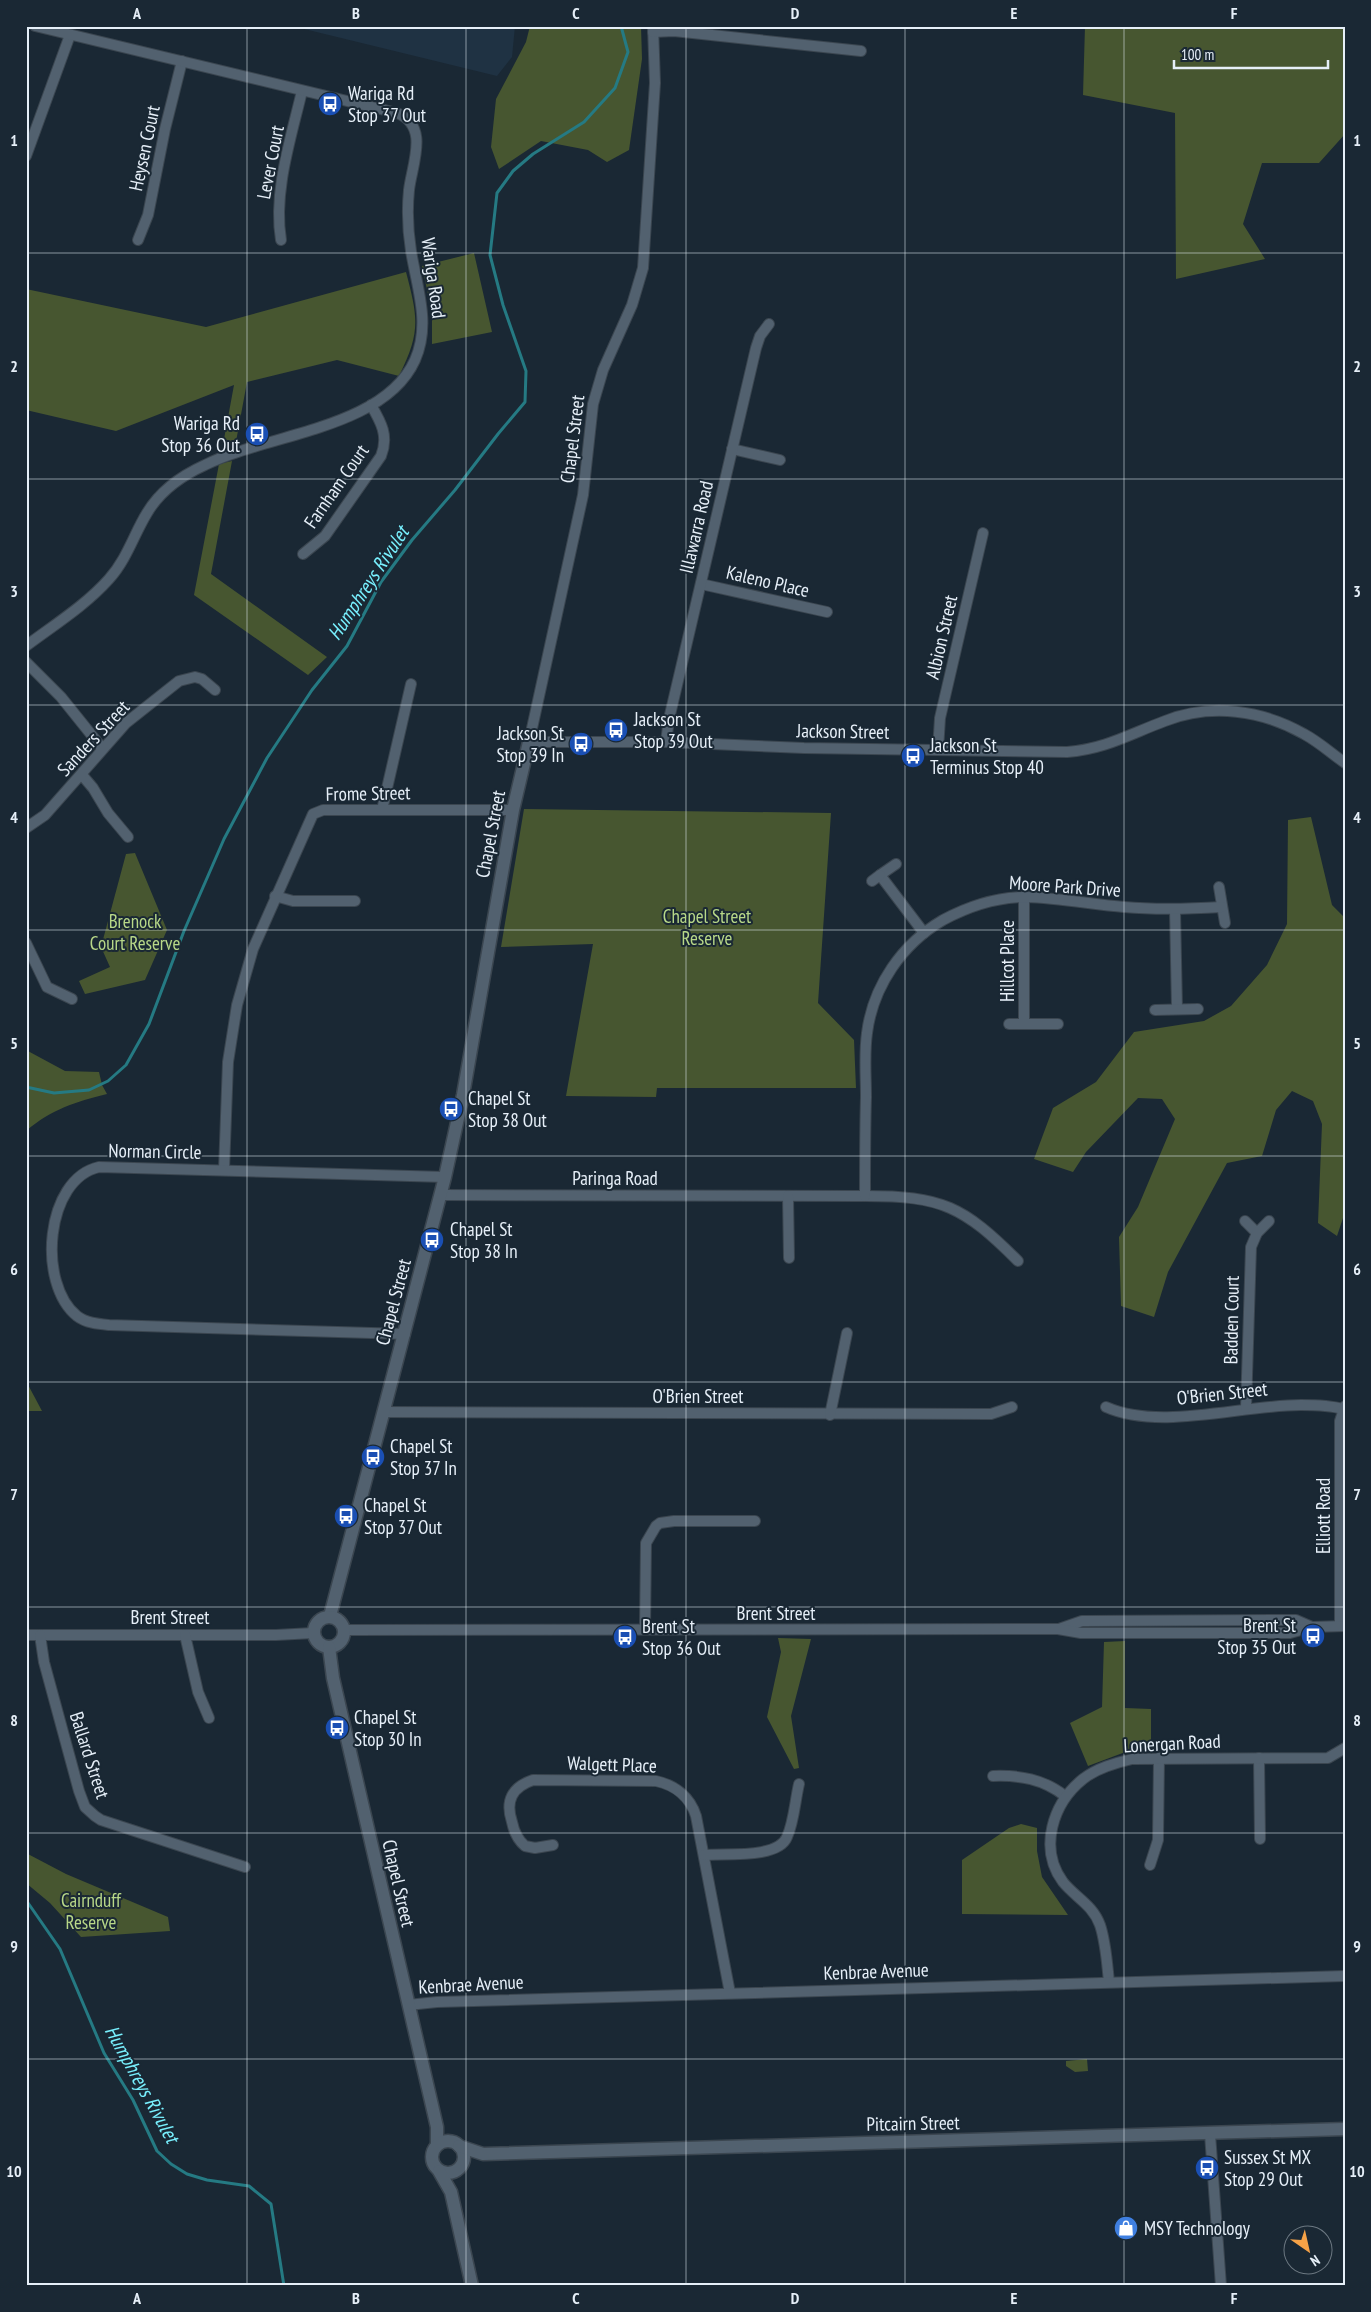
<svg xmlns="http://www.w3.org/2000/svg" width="1371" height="2312" viewBox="0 0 1371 2312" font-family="'PT Sans Narrow',sans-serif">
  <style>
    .built { fill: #1f3243 }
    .green { fill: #475630 }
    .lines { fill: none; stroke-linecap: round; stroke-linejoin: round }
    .stream { stroke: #257a83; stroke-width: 3 }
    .minor-casing { stroke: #3b4650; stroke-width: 12 }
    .tertiary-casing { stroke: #3b4650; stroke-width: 15 }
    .minor { stroke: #52616f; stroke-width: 10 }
    .tertiary { stroke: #52616f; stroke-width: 12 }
    .grid { fill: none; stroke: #e6eff8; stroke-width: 1; stroke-opacity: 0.55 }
    .labels { text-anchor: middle; stroke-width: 4; stroke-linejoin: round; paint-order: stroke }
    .poi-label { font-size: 19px; fill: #e6eff8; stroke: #1a2834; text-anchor: start }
    .street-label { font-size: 19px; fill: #e6eff8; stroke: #1a2834 }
    .park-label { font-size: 19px; fill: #b8d888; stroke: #1a2834 }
    .water-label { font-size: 20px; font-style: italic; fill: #78f0fe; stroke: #1a2834 }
    .neatline { fill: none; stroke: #e6eff8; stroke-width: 2 }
    .grid-label { font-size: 16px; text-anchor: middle; font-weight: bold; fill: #e6eff8 }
  </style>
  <rect width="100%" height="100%" fill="#1a2834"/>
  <polygon class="built" points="292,26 515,26 512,57 497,76"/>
  <g class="green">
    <polygon points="530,26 641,26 642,59 629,150 607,162 588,150 541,141 499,169 491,147 496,99 526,42"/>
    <polygon points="1085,26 1345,26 1345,134 1319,163 1262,163 1243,224 1265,259 1176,279 1175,113 1083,95"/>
    <polygon points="474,253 492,332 432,344 432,313 422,266"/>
    <path d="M406,272C418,318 421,332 399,376L337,360L247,382L235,447L222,450L234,385L116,431L26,410V289L206,327Z"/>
    <polygon points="232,461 211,574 327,657 308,675 194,595 219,464"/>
    <polygon points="524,809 831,813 818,1003 854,1040 856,1088 657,1088 656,1097 566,1096 593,944 501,947"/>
    <polygon points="1311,817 1332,905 1345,918 1345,1212 1337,1236 1318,1223 1322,1124 1313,1101 1292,1091 1276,1110 1262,1156 1227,1163 1168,1272 1154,1317 1121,1306 1119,1237 1138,1207 1175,1119 1162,1099 1138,1098 1086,1152 1073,1172 1034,1159 1053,1108 1096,1082 1134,1032 1204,1021 1231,1006 1267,965 1287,924 1288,820"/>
    <polygon points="135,853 167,930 145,980 85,994 79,981 110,967 101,947 126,854"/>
    <path d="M26,1050L65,1071L99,1072L102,1085L107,1094C75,1102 52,1109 26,1131Z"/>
    <polygon points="26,1381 42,1411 26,1411"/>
    <polygon points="778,1638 811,1639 791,1716 799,1768 794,1769 767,1717 781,1652"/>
    <polygon points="1125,1641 1125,1708 1151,1709 1151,1749 1128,1751 1088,1766 1070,1723 1102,1707 1104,1642"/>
    <polygon points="1021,1824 1037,1828 1037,1851 1042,1877 1068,1915 962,1914 962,1860 1009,1828"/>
    <polygon points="26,1853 66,1874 168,1917 170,1931 81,1937 50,1903 26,1883"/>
    <polygon points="1087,2059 1088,2071 1075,2072 1066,2066 1066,2061"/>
  </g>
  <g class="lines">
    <g class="stream">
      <polyline points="26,1087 54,1093 89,1090 108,1081 126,1065 149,1024 184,931 224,839 267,758 312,690 347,646 381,582 412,540 455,490 498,434 525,402 526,371 503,305 490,255 497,193 513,171 533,154 584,122 615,88 628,52 621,26"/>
      <polyline points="26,1900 60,1949 104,2053 133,2100 157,2151 171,2164 187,2174 207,2180 249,2186 271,2204 284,2286"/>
    </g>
    <g class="minor-casing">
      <g id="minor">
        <path d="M653,26L655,83L643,268L632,305L603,370L593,404L583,495L529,742H666L804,748L1067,752C1105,749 1130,734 1165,721C1211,703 1262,710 1304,734C1319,742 1332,754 1345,763"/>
        <polyline points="653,32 674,31 861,51"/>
        <polyline points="26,156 70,35"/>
        <polyline points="138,240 148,215 165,129 182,61"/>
        <path d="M281,240C273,192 291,138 302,91"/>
        <polyline points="732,449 780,460"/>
        <path d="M303,554L325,536L381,456C389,436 381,422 371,405"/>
        <polyline points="701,584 827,612"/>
        <path d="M26,646C54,625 86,605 109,579C127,559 134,534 147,513C160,491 183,475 205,465C267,434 384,429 415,360C431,324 417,288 411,251C408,232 407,210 409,190C412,164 430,126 397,113L35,26"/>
        <polyline points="26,662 61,697 102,748"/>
        <polyline points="666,742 669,719 756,348 760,336 769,324"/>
        <polyline points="938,750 940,718 983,533"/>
        <polyline points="82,775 93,788 108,813 128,837"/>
        <polyline points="382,810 411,684"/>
        <polyline points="26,828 45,815 126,723 179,681 195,677 202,679 215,690"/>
        <polyline points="896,864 880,875 924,933"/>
        <polyline points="872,881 880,875"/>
        <polyline points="1219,887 1225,923"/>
        <polyline points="275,896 293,901 355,901"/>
        <polyline points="1024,897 1024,1024"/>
        <polyline points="1175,910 1177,1009"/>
        <polyline points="26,943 47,987 72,999"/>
        <polyline points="1155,1010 1198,1009"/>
        <polyline points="1009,1024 1058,1024"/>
        <polyline points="224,1170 228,1062 237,1005 253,949 313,814 323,810 513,810"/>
        <path d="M441,1195L865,1196C942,1196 963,1206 1018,1261"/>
        <polyline points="788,1196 789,1258"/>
        <path d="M865,1196C865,1163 865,1130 866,1097C866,1076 864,1054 867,1033C873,986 902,944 943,920C969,906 996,897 1026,897C1058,898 1091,904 1124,907C1157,910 1189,909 1222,907"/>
        <polyline points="1245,1221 1257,1233"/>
        <path d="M405,1334L109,1325C98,1324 86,1323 77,1316C37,1284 45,1179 99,1167L445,1177"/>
        <path d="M1106,1407C1160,1431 1241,1405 1301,1405C1315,1405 1329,1405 1343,1409"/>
        <polyline points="1246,1408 1251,1247 1257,1233 1269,1221"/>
        <polyline points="383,1412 991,1414 1012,1407"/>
        <polyline points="830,1415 847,1333"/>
        <polyline points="1340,1626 1340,1421 1345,1406"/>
        <polyline points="645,1629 646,1543 656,1526 660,1523 674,1521 755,1521"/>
        <polyline points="1059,1629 1082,1621 1296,1620 1312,1627"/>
        <polyline points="344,1630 1058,1629 1081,1633 1290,1633 1312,1627 1345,1626"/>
        <polyline points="26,1635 276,1635 313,1633"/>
        <polyline points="40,1635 44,1662 79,1791 85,1807 95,1816 101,1820 245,1867"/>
        <polyline points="185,1635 198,1692 209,1718"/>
        <polyline points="1259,1758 1260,1839"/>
        <path d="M993,1776C1020,1775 1043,1779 1065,1796"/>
        <path d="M553,1845L535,1848L525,1846C518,1840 514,1832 512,1822C505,1801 512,1787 533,1780L656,1781C675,1785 690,1797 696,1816L730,1993"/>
        <path d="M704,1855C725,1853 778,1859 787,1837C794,1822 795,1801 799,1784"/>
        <polyline points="1150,1865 1158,1840 1159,1758"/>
        <path d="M1109,1982C1107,1963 1106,1943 1100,1925C1093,1905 1075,1897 1063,1882C1038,1848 1053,1803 1083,1779C1097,1768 1115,1763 1132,1759L1328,1758L1345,1748"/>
        <polyline points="408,2005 437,2002 1345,1976"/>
        <polyline points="1210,2134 1221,2286"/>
      </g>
    </g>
    <g class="tertiary-casing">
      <g id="tertiary">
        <polyline points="330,1616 445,1177 463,1095 513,810 529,742"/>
        <circle cx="329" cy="1632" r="15"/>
        <polyline points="329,1647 333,1678 437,2127 437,2145"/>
        <circle cx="448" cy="2157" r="16"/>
        <polyline points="459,2146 483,2154 1345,2129"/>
        <polyline points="439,2171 451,2192 472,2286"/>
      </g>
    </g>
    <use href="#minor" class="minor"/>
    <use href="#tertiary" class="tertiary"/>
  </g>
  <path class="grid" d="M247,26V2286M466,26V2286M686,26V2286M905,26V2286M1124,26V2286M26,253H1345M26,479H1345M26,705H1345M26,930H1345M26,1156H1345M26,1382H1345M26,1607H1345M26,1833H1345M26,2059H1345"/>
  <defs>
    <g id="bus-disc" transform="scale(1.25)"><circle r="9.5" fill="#1a4fb4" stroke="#1a2834"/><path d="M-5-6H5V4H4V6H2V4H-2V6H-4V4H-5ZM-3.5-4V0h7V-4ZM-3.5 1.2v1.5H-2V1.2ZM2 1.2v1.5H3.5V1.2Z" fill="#fff"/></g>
    <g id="shop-disc" transform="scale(1.25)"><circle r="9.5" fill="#3f7fe0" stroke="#1a2834"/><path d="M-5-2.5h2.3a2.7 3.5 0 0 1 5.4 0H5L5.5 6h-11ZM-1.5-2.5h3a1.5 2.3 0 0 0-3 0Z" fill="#fff"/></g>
  </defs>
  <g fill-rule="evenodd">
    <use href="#bus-disc" x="330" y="104"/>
    <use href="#bus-disc" x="257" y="434"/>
    <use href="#bus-disc" x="616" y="730"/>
    <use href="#bus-disc" x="581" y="744"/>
    <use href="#bus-disc" x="913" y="756"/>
    <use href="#bus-disc" x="451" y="1109"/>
    <use href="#bus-disc" x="432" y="1240"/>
    <use href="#bus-disc" x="373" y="1457"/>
    <use href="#bus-disc" x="346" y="1516"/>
    <use href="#bus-disc" x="1313" y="1636"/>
    <use href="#bus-disc" x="625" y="1637"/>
    <use href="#bus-disc" x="337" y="1728"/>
    <use href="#bus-disc" x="1207" y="2168"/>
    <use href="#shop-disc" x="1126" y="2228"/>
  </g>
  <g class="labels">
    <g class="poi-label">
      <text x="348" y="100">Wariga Rd<tspan x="348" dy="22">Stop 37 Out</tspan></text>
      <text x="240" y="430" text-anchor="end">Wariga Rd<tspan x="240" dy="22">Stop 36 Out</tspan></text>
      <text x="634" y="726">Jackson St<tspan x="634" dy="22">Stop 39 Out</tspan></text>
      <text x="564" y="740" text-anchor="end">Jackson St<tspan x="564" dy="22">Stop 39 In</tspan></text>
      <text x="930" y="752">Jackson St<tspan x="930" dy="22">Terminus Stop 40</tspan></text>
      <text x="468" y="1105">Chapel St<tspan x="468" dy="22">Stop 38 Out</tspan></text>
      <text x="450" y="1236">Chapel St<tspan x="450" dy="22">Stop 38 In</tspan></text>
      <text x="390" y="1453">Chapel St<tspan x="390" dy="22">Stop 37 In</tspan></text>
      <text x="364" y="1512">Chapel St<tspan x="364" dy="22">Stop 37 Out</tspan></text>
      <text x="1296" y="1632" text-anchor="end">Brent St<tspan x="1296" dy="22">Stop 35 Out</tspan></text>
      <text x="642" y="1633">Brent St<tspan x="642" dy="22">Stop 36 Out</tspan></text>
      <text x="354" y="1724">Chapel St<tspan x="354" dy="22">Stop 30 In</tspan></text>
      <text x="1224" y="2164">Sussex St MX<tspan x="1224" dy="22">Stop 29 Out</tspan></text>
      <text x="1144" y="2235">MSY Technology</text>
    </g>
    <g class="street-label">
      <text transform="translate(144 148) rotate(-78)" y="7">Heysen Court</text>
      <text transform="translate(270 162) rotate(-79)" y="7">Lever Court</text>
      <text transform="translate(434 278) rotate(82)" y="7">Wariga Road</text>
      <text transform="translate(572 439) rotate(-83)" y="7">Chapel Street</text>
      <text transform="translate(336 486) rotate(-55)" y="7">Farnham Court</text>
      <text transform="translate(696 527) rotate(-77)" y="7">Illawarra Road</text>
      <text transform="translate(768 581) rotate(13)" y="7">Kaleno Place</text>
      <text transform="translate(941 637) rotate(-77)" y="7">Albion Street</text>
      <text transform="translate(843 731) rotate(1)" y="7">Jackson Street</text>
      <text transform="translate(93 738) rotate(-47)" y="7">Sanders Street</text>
      <text transform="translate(368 793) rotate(-1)" y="7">Frome Street</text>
      <text transform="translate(490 834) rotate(-79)" y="7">Chapel Street</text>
      <text transform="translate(1065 886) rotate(4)" y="7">Moore Park Drive</text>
      <text transform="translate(1007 961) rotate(-90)" y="7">Hillcot Place</text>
      <text transform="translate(155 1151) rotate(1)" y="7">Norman Circle</text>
      <text x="615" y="1185">Paringa Road</text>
      <text transform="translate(393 1302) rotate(-75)" y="7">Chapel Street</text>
      <text transform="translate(1231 1320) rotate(-89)" y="7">Badden Court</text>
      <text transform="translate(1222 1393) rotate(-6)" y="7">O'Brien Street</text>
      <text x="698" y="1403">O'Brien Street</text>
      <text transform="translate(1323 1516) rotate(-90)" y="7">Elliott Road</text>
      <text x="776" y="1620">Brent Street</text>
      <text x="170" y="1624">Brent Street</text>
      <text transform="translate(1172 1743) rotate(-3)" y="7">Lonergan Road</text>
      <text transform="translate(90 1755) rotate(72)" y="7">Ballard Street</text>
      <text transform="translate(612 1764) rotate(2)" y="7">Walgett Place</text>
      <text transform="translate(399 1883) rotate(77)" y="7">Chapel Street</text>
      <text transform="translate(876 1971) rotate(-2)" y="7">Kenbrae Avenue</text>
      <text transform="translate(471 1984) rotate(-3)" y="7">Kenbrae Avenue</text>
      <text transform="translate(913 2123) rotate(-1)" y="7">Pitcairn Street</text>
    </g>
    <g class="park-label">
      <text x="707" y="923">Chapel Street<tspan x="707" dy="22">Reserve</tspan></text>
      <text x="135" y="928">Brenock<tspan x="135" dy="22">Court Reserve</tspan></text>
      <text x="91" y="1907">Cairnduff<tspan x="91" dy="22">Reserve</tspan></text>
    </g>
    <g class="water-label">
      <text transform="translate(368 583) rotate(-57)" y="7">Humphreys Rivulet</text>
      <text transform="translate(142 2084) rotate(61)" y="7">Humphreys Rivulet</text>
    </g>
  </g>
  <rect width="1371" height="2312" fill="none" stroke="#1a2834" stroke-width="55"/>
  <g transform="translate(1308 2250) rotate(146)"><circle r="24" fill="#1a2834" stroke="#6c7882"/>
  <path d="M0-4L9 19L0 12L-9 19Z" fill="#f6a247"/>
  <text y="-8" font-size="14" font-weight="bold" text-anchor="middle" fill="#e6eff8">N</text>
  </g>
  <path d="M1174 60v8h154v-8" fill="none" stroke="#e6eff8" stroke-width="2.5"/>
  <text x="1181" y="60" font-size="15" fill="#e6eff8" stroke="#1a2834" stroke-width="4" paint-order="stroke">100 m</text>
  <rect x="28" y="28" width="1316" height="2256" class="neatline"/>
  <g class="grid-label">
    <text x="137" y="19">A</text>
    <text x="356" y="19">B</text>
    <text x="576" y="19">C</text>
    <text x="795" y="19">D</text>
    <text x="1014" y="19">E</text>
    <text x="1234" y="19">F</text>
    <text x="14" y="146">1</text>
    <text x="1357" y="146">1</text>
    <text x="14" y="372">2</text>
    <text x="1357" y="372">2</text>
    <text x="14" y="597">3</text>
    <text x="1357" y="597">3</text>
    <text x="14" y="823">4</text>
    <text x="1357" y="823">4</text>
    <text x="14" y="1049">5</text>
    <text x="1357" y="1049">5</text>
    <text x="14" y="1275">6</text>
    <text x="1357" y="1275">6</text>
    <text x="14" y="1500">7</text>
    <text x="1357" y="1500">7</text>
    <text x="14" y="1726">8</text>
    <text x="1357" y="1726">8</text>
    <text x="14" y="1952">9</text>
    <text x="1357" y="1952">9</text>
    <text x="14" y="2177">10</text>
    <text x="1357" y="2177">10</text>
    <text x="137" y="2304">A</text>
    <text x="356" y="2304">B</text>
    <text x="576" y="2304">C</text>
    <text x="795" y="2304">D</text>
    <text x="1014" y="2304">E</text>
    <text x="1234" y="2304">F</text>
  </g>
</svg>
